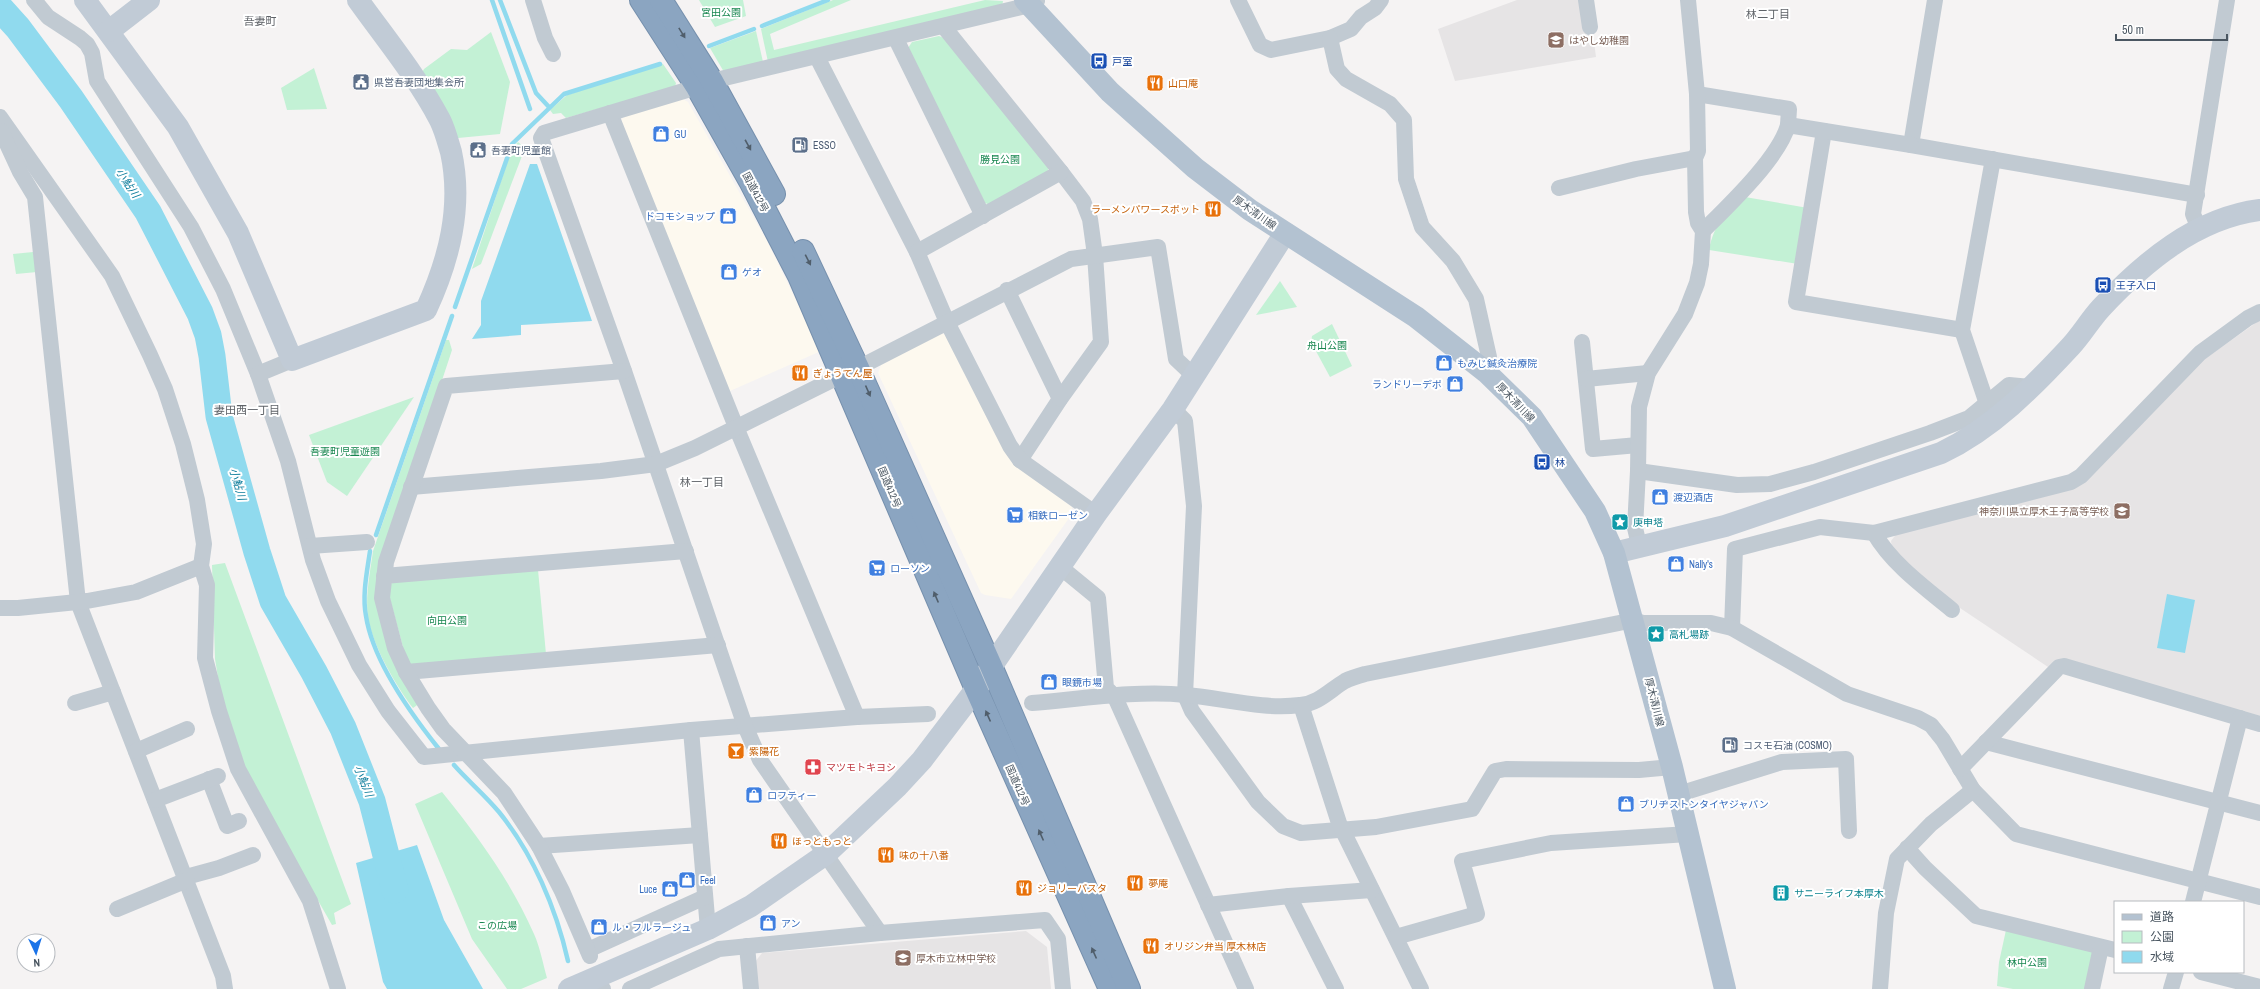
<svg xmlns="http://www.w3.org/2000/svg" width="2260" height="989" viewBox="0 0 2260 989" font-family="'Archivo Narrow','Noto Sans JP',sans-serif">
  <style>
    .commercial { fill: #fdf9ef }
    .education { fill: #e6e4e5 }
    .green { fill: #c3f1d5 }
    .water { fill: #90daee }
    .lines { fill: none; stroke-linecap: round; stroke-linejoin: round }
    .stream { stroke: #90daee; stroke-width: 4.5 }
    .river { stroke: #90daee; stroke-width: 27 }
    .highway-casing { stroke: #7690ad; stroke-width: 24 }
    .street { stroke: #c1cad2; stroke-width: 16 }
    .secondary { stroke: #c1cbd6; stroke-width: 22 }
    .primary { stroke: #b3c2d1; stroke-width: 22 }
    .highway { stroke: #8ba5c1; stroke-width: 22 }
    .oneway { fill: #505e6b }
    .labels { text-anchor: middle; stroke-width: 4; stroke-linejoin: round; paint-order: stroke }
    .park-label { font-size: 10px; fill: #17864f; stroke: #fff }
    .education-label { font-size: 10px; fill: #785e54; stroke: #fff; text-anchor: start }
    .transit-label { font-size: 10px; fill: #164399; stroke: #fff; text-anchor: start }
    .service-label { font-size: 10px; fill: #4e5e75; stroke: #fff; text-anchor: start }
    .food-label { font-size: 10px; fill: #c56008; stroke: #fff; text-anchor: start }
    .shop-label { font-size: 10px; fill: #366cbe; stroke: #fff; text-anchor: start }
    .street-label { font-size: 10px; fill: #4a5661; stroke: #fff }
    .culture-label { font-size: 10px; fill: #0d838f; stroke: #fff; text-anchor: start }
    .health-label { font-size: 10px; fill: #be3a42; stroke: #fff; text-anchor: start }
    .neighbourhood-label { font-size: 11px; fill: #5f6368; stroke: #fff }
    .water-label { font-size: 11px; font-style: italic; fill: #0c7c9b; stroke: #fff }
  </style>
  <rect width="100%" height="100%" fill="#f5f3f3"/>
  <g class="commercial">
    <polygon points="681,98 688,102 767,241 821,351 730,391 620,123 624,115"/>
    <polygon points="940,333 947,335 1028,475 1072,507 1072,514 1011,599 985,595 981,593 878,373 881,365"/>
  </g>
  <g class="education">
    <polygon points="1517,0 1582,0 1586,35 1593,34 1596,57 1455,81 1438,29"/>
    <polygon points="2260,320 2260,717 2051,669 1960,608 1909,566 1892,547 1891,541 1897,533 2072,488 2193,367"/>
    <polygon points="1026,931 1047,947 1051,989 757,989 755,962 762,953"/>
  </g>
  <g class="green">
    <polygon points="699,0 743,0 746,16 715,27"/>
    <polygon points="833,0 851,0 770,34 774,50 985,0 1003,1 1002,7 768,62 761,29"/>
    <polygon points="756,31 763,62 724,72 710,48"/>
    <polygon points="491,32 510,82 500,134 458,138 419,78 424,69 451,49 467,50"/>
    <polygon points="939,36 946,39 1049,167 1047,173 990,205 985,203 908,48 912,42"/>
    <polygon points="663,64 676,83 675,87 566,118 561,113 553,114 550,110 567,95"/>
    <polygon points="314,68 327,109 287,110 281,88"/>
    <polygon points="518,142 525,148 481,264 472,269 512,148"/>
    <path d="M1745,197L1808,208L1798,264L1709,250C1714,223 1726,215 1745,197Z"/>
    <polygon points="33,252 37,272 16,274 13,254"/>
    <polygon points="1280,281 1297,307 1256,315"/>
    <polygon points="1332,324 1352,366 1330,377 1311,342 1312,336"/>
    <path d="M446,340H449L452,350L389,541L378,595L420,703L413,708C396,686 373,646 368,618C365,597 370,573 373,551Z"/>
    <polygon points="414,397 347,496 327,482 309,435"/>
    <polygon points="225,563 351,904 334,913 336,924 332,925 244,771 223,708 215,659 212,565"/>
    <polygon points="538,570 546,654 412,665 407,662 387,588 394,581"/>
    <path d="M442,792C478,836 511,882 534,934C540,947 543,964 547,978L521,989H507L472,939L415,804Z"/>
    <polygon points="2006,930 2093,950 2088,989 2013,989 1997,986 1999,962"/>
  </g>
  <g class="water">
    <polygon points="530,164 537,164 592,321 521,325 521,335 472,339 481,325 481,301"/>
    <polygon points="2167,594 2195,600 2185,653 2157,648"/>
    <polygon points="417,845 444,920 483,989 387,989 383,982 356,863"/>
  </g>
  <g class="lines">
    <g class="stream">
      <polyline points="492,0 530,109"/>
      <polyline points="500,0 536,93 549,107"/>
      <polyline points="762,26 828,0"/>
      <polyline points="709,46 754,29"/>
      <polyline points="455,307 512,144 564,94 660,64"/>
      <polyline points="376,535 452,316"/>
      <path d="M370,551C367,572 362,595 366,616C373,662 411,714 439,749"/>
      <path d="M454,765C468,781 485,795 499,812C533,854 556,908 568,961"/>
    </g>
    <polyline class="river" points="0,8 18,28 71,99 148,212 200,313 208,335 212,356 219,416 257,552 273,601 314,672 343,728 372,801 395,890"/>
    <g class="highway-casing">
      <g id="highway">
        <polyline points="641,0 697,87 750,181 799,276 976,689 1110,989"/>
        <polyline points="661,0 712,81 774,194"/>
        <polyline points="803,251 858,368 991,666 1129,989"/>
      </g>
    </g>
    <g class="street">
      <polyline points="34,0 48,17 80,38 87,44 92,53 97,81 191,227 223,289 258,374 288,461 313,560 328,601 359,665 388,711 424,757 691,730 857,717 736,427 610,113"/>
      <polyline points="533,0 545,38 553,54"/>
      <polyline points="1238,0 1260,45 1271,50 1330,38 1351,29 1361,17 1375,8 1381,0"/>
      <polyline points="1586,0 1590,27"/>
      <polyline points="1935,0 1911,145 2197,195"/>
      <polyline points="944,27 1061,172 1083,201 1090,219 1095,255 1101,342 1060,399 1020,460"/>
      <polyline points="1330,38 1337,69 1346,79 1390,104 1404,120 1406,179 1422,227 1453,261 1476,299 1489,357 1486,372"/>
      <polyline points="896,39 983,216"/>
      <polyline points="817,57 917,252 947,322 1010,446 1020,460 1096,514"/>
      <polyline points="712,81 1030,5 1037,1"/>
      <polyline points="697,87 544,133 541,138 624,371 745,726 760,760 880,933"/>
      <polyline points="1697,94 1789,109 1788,125"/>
      <polyline points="0,117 112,276 150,355 165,389 183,444 197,500 204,544 201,566 207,585 205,658 219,711 238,769 310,901 338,989"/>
      <polyline points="1,131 20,172 35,197 78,602 223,976 225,989"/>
      <polyline points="1824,131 1796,302 1962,330"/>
      <polyline points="1559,188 1636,169 1695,158"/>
      <polyline points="2199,229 2193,214 2227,0"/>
      <path d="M1703,231C1728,206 1779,158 1788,125L1911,145"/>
      <polyline points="917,252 1061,172"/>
      <polyline points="1007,290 1060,399"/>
      <polyline points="1582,342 1593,449 1638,445"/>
      <polyline points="858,368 1071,259 1158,247 1176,359 1194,376"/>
      <polyline points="258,374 292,360"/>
      <polyline points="1586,379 1648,373"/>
      <polyline points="1987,404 1962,330 1993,159"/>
      <polyline points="1173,409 1185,421 1194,506 1185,695 1192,711 1258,802 1283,826 1301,833 1376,827 1472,809 1495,771 1506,769 1639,770 1672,767"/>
      <polyline points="1638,471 1737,485 1770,484 1814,472 1930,433 1969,418 2009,385 2030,387"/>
      <polyline points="411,487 601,471 656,464 695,448 842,375"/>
      <path d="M1874,533C1892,564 1924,587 1952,610"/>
      <polyline points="1639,545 1635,528 1638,471 1639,407 1648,373 1685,314 1697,283 1701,264 1703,231 1698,223 1696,212 1695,158 1698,151 1697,94 1688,0"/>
      <polyline points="310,546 367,542"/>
      <polyline points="1059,566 1098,598 1106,688 1115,697 1246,989"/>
      <polyline points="384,576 686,551"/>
      <polyline points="0,608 18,608 87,601 136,592 201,566"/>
      <polyline points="1732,628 1735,549 1820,527 1874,533 2071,482 2081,476 2200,353 2248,318 2260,312"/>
      <polyline points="406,672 718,645"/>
      <polyline points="75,703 113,692"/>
      <path d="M1032,703C1081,699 1137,690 1186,695C1223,698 1262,710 1300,705C1318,704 1330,690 1345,681C1351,678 1358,676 1365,674L1634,620L1643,623H1711L1732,628L1847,694L1918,718L1931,725L1943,740L1973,790L2016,834L2260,897"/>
      <polyline points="1301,705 1339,823 1421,989"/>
      <polyline points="857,717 928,714"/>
      <polyline points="691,730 708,929"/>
      <polyline points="1986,742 2260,813"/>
      <polyline points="136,751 187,729"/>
      <polyline points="1960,769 2059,667 2064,666 2260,724"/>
      <polyline points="209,779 227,826 239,821"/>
      <polyline points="1679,794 1782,762 1846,759 1849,831"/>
      <polyline points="155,800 218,776"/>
      <polyline points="539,846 700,835"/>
      <polyline points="1907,848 1925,868 1976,916 2115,950"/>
      <polyline points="186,877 219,868 253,855"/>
      <polyline points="1289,896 1336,989"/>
      <polyline points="2193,902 2240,718"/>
      <polyline points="1208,905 1289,896 1372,890"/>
      <polyline points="117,909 187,880"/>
      <polyline points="1396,937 1477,914 1462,861 1551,843 1688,834"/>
      <polyline points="747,946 751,989"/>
      <polyline points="588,950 705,897"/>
      <polyline points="590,956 562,891 539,846 504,793 443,729 428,708 406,672 395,648 382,598 386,562 446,386 624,371"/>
      <polyline points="2201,972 2260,987"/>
      <polyline points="602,988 603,989"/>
      <polyline points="630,989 719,949 880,933 1045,920 1058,939 1063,989"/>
      <polyline points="1880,989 1886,913 1897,859 1931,824 1973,790"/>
      <polyline points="2092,989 2101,947"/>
      <polyline points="2171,989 2176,972"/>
    </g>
    <g class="secondary">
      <path d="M85,0L178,127L238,233L292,360L426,310C449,260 463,207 451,152C448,142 445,130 440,120C418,78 386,39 358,0"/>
      <polyline points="109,31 149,0"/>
      <path d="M1614,553L1725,526L1941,453C1992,429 2033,387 2071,346C2082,334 2090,320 2101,308C2143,263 2196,218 2260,210"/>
      <polyline points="569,989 708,929 751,906 826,854 897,787 922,760 976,689 1096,514 1173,409 1285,233"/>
    </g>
    <polyline class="primary" points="1025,0 1110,92 1195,168 1250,210 1416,317 1486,372 1532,417 1595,511 1614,553 1672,767 1725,989"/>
    <use href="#highway" class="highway"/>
  </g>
  <defs><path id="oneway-solid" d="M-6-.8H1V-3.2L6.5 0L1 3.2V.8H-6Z"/></defs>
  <g class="oneway">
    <use href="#oneway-solid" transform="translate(682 33) rotate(58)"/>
    <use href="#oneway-solid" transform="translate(748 145) rotate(61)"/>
    <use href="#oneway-solid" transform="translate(808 260) rotate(63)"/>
    <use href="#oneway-solid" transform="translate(868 391) rotate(66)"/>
    <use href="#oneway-solid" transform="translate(936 597) rotate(-113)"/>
    <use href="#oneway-solid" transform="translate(988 716) rotate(-114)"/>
    <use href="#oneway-solid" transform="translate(1041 835) rotate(-114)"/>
    <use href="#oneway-solid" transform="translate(1094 953) rotate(-114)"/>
  </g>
  <defs>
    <g id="school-square" transform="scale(0.9)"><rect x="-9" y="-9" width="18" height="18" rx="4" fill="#8d6e63" stroke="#fff"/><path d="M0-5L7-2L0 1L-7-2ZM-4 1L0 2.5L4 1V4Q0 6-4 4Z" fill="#fff"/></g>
    <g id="bus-square" transform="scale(0.9)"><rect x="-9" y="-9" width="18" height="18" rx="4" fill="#1a4fb4" stroke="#fff"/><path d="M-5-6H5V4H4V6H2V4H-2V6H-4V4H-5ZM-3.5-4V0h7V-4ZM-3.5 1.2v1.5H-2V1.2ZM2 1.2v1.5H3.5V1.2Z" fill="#fff"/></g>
    <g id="civic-square" transform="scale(0.9)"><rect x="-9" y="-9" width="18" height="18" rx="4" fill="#5c6f8a" stroke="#fff"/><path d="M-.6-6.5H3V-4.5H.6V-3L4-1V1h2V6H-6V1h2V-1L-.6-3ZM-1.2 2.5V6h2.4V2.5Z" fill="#fff"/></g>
    <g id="restaurant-square" transform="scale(0.9)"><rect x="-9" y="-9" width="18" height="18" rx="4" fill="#e8710a" stroke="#fff"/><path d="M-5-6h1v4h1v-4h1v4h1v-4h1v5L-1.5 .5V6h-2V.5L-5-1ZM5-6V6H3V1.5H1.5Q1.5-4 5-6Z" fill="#fff"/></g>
    <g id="shop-square" transform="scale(0.9)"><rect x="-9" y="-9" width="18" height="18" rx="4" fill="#3f7fe0" stroke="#fff"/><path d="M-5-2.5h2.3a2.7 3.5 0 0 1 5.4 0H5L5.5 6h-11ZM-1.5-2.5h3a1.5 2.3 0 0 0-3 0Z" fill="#fff"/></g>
    <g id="fuel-square" transform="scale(0.9)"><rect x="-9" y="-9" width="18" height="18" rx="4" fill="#5c6f8a" stroke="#fff"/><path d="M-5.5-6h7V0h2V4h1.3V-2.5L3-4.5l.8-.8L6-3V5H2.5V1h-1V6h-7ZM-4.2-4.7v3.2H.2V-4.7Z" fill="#fff"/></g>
    <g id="supermarket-square" transform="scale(0.9)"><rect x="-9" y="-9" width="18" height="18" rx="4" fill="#3f7fe0" stroke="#fff"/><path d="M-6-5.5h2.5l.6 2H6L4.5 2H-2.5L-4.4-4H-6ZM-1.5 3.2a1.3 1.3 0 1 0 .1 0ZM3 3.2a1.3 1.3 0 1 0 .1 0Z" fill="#fff"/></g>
    <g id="sight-square" transform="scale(0.9)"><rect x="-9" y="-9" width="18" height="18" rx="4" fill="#0f9aa8" stroke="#fff"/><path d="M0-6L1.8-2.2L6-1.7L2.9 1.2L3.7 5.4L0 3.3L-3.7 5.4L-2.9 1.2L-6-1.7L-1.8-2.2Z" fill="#fff"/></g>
    <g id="bar-square" transform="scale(0.9)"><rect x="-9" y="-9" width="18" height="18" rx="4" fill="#e8710a" stroke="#fff"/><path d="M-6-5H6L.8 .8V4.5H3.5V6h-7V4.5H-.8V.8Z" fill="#fff"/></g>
    <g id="pharmacy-square" transform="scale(0.9)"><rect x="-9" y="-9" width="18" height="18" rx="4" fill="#e0444e" stroke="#fff"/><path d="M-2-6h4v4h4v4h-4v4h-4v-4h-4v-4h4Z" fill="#fff"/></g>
    <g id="building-square" transform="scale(0.9)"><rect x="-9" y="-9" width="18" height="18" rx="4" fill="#0f9aa8" stroke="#fff"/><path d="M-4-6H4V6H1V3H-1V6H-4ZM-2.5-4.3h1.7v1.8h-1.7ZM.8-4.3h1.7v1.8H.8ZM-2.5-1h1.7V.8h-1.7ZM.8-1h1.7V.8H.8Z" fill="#fff"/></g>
  </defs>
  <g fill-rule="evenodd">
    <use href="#school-square" x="1556" y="40"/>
    <use href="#bus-square" x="1099" y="61"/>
    <use href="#civic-square" x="361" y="82"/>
    <use href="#restaurant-square" x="1155" y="83"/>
    <use href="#shop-square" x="661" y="134"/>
    <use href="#fuel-square" x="800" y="145"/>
    <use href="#civic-square" x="478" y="150"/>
    <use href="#restaurant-square" x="1213" y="209"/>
    <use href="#shop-square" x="728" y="216"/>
    <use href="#shop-square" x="729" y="272"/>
    <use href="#bus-square" x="2103" y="285"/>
    <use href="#shop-square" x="1444" y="363"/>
    <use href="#restaurant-square" x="800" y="373"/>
    <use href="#shop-square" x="1455" y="384"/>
    <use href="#bus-square" x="1542" y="462"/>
    <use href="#shop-square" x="1660" y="497"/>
    <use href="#school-square" x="2122" y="511"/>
    <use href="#supermarket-square" x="1015" y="515"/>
    <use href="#sight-square" x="1620" y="522"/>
    <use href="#shop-square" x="1676" y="564"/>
    <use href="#supermarket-square" x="877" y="568"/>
    <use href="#sight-square" x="1656" y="634"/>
    <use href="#shop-square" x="1049" y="682"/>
    <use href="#fuel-square" x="1730" y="745"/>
    <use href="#bar-square" x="736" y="751"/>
    <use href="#pharmacy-square" x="813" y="767"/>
    <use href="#shop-square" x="754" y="795"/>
    <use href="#shop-square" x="1626" y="804"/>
    <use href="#restaurant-square" x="779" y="841"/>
    <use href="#restaurant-square" x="886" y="855"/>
    <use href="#shop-square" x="687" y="880"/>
    <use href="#restaurant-square" x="1135" y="883"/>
    <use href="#restaurant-square" x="1024" y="888"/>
    <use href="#shop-square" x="670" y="889"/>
    <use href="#building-square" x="1781" y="893"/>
    <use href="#shop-square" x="768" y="923"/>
    <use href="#shop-square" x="599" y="927"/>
    <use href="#restaurant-square" x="1151" y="946"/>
    <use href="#school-square" x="903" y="958"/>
  </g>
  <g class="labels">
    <g class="park-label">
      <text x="721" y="16">宮田公園</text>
      <text x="1000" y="163">勝見公園</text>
      <text x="1327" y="349">舟山公園</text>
      <text x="345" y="455">吾妻町児童遊園</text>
      <text x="447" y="624">向田公園</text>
      <text x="497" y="929">この広場</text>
      <text x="2027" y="966">林中公園</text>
    </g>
    <g class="education-label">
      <text x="1569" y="44">はやし幼稚園</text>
      <text x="2109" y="515" text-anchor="end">神奈川県立厚木王子高等学校</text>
      <text x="916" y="962">厚木市立林中学校</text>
    </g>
    <g class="transit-label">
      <text x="1112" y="65">戸室</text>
      <text x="2116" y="289">王子入口</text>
      <text x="1555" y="466">林</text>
    </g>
    <g class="service-label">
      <text x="374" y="86">県営吾妻団地集会所</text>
      <text x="813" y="149">ESSO</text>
      <text x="491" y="154">吾妻町児童館</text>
      <text x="1743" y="749">コスモ石油 (COSMO)</text>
    </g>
    <g class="food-label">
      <text x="1168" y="87">山口庵</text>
      <text x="1200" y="213" text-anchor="end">ラーメンパワースポット</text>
      <text x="813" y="377">ぎょうてん屋</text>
      <text x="749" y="755">紫陽花</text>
      <text x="792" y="845">ほっともっと</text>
      <text x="899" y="859">味の十八番</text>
      <text x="1148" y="887">夢庵</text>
      <text x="1037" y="892">ジョリーパスタ</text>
      <text x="1164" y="950">オリジン弁当 厚木林店</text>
    </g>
    <g class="shop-label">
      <text x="674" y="138">GU</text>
      <text x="715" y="220" text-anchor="end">ドコモショップ</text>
      <text x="742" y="276">ゲオ</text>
      <text x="1457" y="367">もみじ鍼灸治療院</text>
      <text x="1442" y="388" text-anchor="end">ランドリーデポ</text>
      <text x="1673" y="501">渡辺酒店</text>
      <text x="1028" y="519">相鉄ローゼン</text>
      <text x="1689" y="568">Nally's</text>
      <text x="890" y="572">ローソン</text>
      <text x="1062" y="686">眼鏡市場</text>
      <text x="767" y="799">ロフティー</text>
      <text x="1639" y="808">ブリヂストンタイヤジャパン</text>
      <text x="700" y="884">Feel</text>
      <text x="657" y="893" text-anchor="end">Luce</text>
      <text x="781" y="927">アン</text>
      <text x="612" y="931">ル・フルラージュ</text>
    </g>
    <g class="street-label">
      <text transform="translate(756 192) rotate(62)" y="4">国道412号</text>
      <text transform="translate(1255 212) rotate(35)" y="4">厚木清川線</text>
      <text transform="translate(1516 402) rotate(46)" y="4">厚木清川線</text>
      <text transform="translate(890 487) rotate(67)" y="4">国道412号</text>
      <text transform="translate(1655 702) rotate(76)" y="4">厚木清川線</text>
      <text transform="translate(1018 785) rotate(66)" y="4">国道412号</text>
    </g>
    <g class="culture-label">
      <text x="1633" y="526">庚申塔</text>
      <text x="1669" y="638">高札場跡</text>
      <text x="1794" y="897">サニーライフ本厚木</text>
    </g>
    <g class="health-label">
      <text x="826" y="771">マツモトキヨシ</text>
    </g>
    <g class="neighbourhood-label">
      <text x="1768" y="18">林二丁目</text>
      <text x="260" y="25">吾妻町</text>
      <text x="247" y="414">妻田西一丁目</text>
      <text x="702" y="486">林一丁目</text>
    </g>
    <g class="water-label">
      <text transform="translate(128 183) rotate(56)" y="4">小鮎川</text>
      <text transform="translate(238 484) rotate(74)" y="4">小鮎川</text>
      <text transform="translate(364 781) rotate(68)" y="4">小鮎川</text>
    </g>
  </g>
  <rect x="2114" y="901" width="130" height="72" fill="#ffffff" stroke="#b7bbc0"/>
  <rect x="2122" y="914" width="20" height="6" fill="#b3c2d1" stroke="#b7bbc0"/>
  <text x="2150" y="921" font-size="12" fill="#4a5661">道路</text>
  <rect x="2122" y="931" width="20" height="12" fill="#c3f1d5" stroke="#b7bbc0"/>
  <text x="2150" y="941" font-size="12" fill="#4a5661">公園</text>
  <rect x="2122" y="951" width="20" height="12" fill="#90daee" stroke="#b7bbc0"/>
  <text x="2150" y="961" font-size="12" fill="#4a5661">水域</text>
  <g transform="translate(36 953) rotate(176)"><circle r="19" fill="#ffffff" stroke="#b7bbc0"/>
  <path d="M0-3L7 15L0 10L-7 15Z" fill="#1a73e8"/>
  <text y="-6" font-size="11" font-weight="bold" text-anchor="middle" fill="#4a5661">N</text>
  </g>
  <path d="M2116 34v6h111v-6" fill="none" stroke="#4a5661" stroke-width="2"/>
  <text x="2122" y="34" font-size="12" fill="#4a5661" stroke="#ffffff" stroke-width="3" paint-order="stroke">50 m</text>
</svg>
